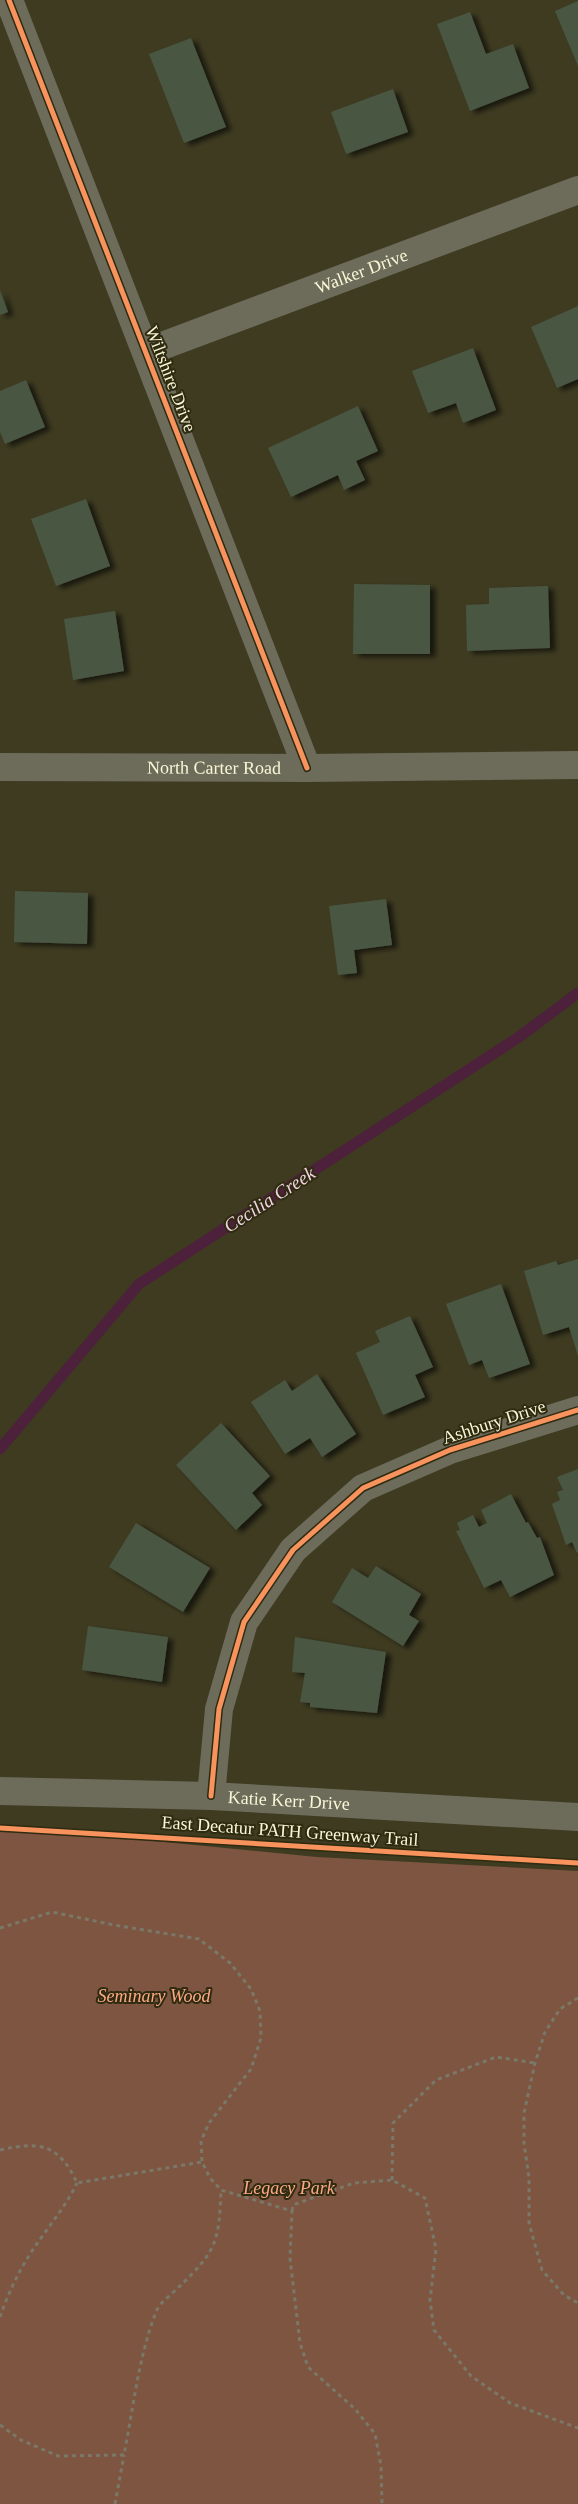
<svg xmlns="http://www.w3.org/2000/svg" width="578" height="2504" viewBox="0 0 578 2504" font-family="Georgia,serif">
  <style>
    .green { fill: #7e5541 }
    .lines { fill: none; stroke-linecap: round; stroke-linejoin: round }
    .stream { stroke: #4d213b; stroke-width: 11 }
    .building { fill: #4a5643; filter: url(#shadow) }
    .path { stroke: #7a7868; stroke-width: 3; stroke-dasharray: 4 4; stroke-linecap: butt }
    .minor { stroke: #6d6b5a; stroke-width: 28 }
    .cycleway-casing { stroke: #2e2b11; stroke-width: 8 }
    .cycleway { stroke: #f8935d; stroke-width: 5 }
    .labels { text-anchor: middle; stroke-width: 4; stroke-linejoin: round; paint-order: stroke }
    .street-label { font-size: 18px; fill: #faf7d7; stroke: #2e2b11 }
    .park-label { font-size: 18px; font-style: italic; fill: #fea784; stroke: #2e2b11 }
    .water-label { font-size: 19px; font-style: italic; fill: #f5d3e6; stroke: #2e2b11 }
  </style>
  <defs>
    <filter id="shadow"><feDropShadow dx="5.5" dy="3" stdDeviation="2.5" flood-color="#0009"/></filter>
  </defs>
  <rect width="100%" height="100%" fill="#3e3b21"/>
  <polygon class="green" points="0,1826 317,1857 578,1871 578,2504 0,2504"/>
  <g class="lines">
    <polyline class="stream" points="0,1449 139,1284 519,1037 578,993"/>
  </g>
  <g class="building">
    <polygon points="578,1 578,66 555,11"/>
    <polygon points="470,12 486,54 513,44 529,88 470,111 437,24"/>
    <polygon points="191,38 226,127 184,143 149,54"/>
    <polygon points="393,89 408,132 346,154 331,112"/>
    <polygon points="0,290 8,312 0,315"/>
    <polygon points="578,306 578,379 557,388 531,327"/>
    <polygon points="473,348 496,410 463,423 456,403 428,413 412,371"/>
    <polygon points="26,380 45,427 5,444 0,432 0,391"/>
    <polygon points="358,406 378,451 356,461 365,480 344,490 338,475 291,497 268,448"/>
    <polygon points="86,499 110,566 56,586 31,519"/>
    <polygon points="354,584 430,585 430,654 353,654"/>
    <polygon points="548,586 550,648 467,651 466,605 489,604 489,588"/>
    <polygon points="115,611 124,671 73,680 64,619"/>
    <polygon points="15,891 88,893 87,944 14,942"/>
    <polygon points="386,899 392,945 354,950 357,973 338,975 329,906"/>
    <polygon points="578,1259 578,1356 569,1327 543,1335 524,1271 556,1261 558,1265"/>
    <polygon points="501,1284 530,1364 489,1378 482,1360 469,1365 446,1304"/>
    <polygon points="410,1316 433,1367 415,1375 425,1397 383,1415 356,1353 380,1342 375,1331"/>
    <polygon points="317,1374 356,1434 322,1457 310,1438 285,1454 251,1402 285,1380 292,1391"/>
    <polygon points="221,1423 270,1476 252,1493 262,1505 236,1530 176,1465"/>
    <polygon points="578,1469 578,1552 577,1553 572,1542 566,1545 552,1504 560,1500 557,1492 563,1490 557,1477"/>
    <polygon points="511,1494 526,1523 528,1522 537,1538 540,1537 554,1575 510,1597 501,1580 484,1588 456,1531 460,1530 457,1523 473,1515 479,1527 487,1523 481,1510"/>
    <polygon points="136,1523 210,1568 183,1612 109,1567"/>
    <polygon points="376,1566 421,1594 409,1615 419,1621 403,1646 332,1602 352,1568 368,1578"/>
    <polygon points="88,1626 168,1637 162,1682 82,1670"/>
    <polygon points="295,1637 386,1652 377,1713 310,1707 310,1703 300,1702 305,1673 292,1672"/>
  </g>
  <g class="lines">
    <g class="path">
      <polyline points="0,1928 52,1912 114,1925 199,1939 230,1963 251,1989 260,2011 261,2038 251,2069 209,2123 201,2141 202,2162"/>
      <polyline points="578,1998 560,2009 545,2032 535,2063 524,2113 524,2143 529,2178 529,2223 542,2270 564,2295 578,2303"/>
      <path d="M0,2150C40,2141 59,2144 77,2183L202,2162L210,2178L221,2190L292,2211L290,2258L300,2343L308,2367L355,2409L375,2434L381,2466L382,2504"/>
      <polyline points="392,2180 393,2123 436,2080 496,2057 535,2063"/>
      <polyline points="292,2211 293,2205 354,2183 392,2180 425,2198 436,2249 430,2300 434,2330 471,2376 510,2403 578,2428"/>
      <path d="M0,2317C8,2294 18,2272 32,2251C47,2228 65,2208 77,2183"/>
      <path d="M0,2425L21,2440L58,2456L124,2455C133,2409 139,2355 156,2312C159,2303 172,2294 179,2287C217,2250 219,2242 221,2190"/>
      <polyline points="115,2504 124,2455"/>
    </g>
    <g class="minor">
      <polyline points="9,0 307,768"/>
      <path id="s1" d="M146,352L578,190"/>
      <path id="s2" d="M0,767L307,768L578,765"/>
      <path id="s3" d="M0,1791L211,1796L578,1817"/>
      <polyline points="211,1796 219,1709 244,1622 293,1550 363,1488 450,1450 578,1410"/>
    </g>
    <g class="cycleway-casing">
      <g id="cycleway">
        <polyline points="9,0 307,768"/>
        <polyline points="211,1796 219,1709 244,1622 293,1550 363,1488 450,1450 578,1410"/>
        <polyline points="0,1828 578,1863"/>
      </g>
    </g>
    <use href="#cycleway" class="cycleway"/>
  </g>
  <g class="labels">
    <g class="street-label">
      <text dy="6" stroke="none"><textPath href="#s1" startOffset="230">Walker Drive</textPath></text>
      <text transform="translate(171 379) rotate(69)" y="6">Wiltshire Drive</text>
      <text dy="6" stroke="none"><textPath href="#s2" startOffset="214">North Carter Road</textPath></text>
      <text transform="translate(494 1422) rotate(-18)" y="6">Ashbury Drive</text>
      <text dy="6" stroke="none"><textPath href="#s3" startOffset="289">Katie Kerr Drive</textPath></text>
      <text transform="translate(290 1831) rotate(4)" y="6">East Decatur PATH Greenway Trail</text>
    </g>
    <g class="park-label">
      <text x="154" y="2002">Seminary Wood</text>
      <text x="289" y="2194">Legacy Park</text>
    </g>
    <g class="water-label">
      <text transform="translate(269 1199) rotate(-33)" y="7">Cecilia Creek</text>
    </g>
  </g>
</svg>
